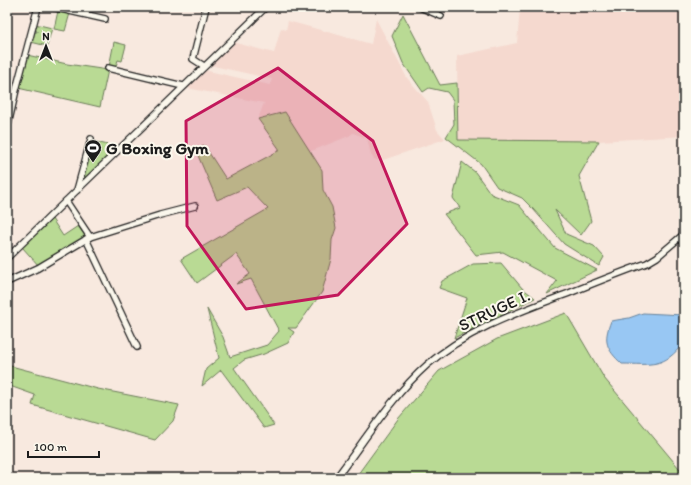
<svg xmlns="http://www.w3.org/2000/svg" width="691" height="485" viewBox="0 0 691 485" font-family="Itim,sans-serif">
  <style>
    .built { fill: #f5d9cf }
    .green { fill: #b9da94; stroke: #6a7b58 }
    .water { fill: #98c7f3; stroke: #66839d }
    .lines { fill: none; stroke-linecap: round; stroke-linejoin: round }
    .minor-casing { stroke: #1c1c1c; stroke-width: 8 }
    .minor { stroke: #fbf7ec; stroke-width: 5.5 }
    .marked { fill: #c2185b; fill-opacity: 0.2; stroke: #c2185b; stroke-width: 3; stroke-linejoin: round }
    .labels { text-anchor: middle; stroke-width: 4; stroke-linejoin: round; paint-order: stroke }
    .poi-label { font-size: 17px; font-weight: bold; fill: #1c1c1c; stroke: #fbf7ec; text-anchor: start }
    .street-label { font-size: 17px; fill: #1c1c1c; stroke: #fbf7ec }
  </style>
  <rect width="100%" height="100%" fill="#f8e9df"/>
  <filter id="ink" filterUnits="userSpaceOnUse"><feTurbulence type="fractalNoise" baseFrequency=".025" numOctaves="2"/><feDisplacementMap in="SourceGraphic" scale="8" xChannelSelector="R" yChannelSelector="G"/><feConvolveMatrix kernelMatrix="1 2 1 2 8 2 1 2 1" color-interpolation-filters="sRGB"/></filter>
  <g filter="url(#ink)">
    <g class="built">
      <polygon points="517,7 684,7 684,136 599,141 458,140 457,56 517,43 520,8"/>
      <polygon points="376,19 407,78 428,102 437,130 445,139 380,161 374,159 371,155 367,138 353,133 349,136 309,152 285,112 258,119 264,103 187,88 204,70 270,85 272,79 209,65 232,42 274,53 281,28 286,30 288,21 371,44"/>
    </g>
    <g class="green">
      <polygon points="58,11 70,13 65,31 54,29"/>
      <polygon points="403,14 440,85 457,83 458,140 599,141 579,176 591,221 581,235 555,210 566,234 594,246 604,257 599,266 564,244 533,209 522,198 497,187 481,164 446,137 454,124 453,100 447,92 429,88 423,92 403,63 392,36"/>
      <polygon points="35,24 52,28 47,46 31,42 34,32 37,32 37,31 34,30"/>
      <polygon points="114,42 126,45 122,61 118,60 115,69 109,67"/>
      <polygon points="27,55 67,64 108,70 100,107 18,88"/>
      <polygon points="285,112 322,170 323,190 332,207 336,228 332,240 331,259 322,292 296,328 288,328 294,332 288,343 264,354 244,360 234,368 274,425 264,428 221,370 202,386 206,369 219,358 207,309 223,337 230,357 267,345 279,331 251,279 236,284 250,274 236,254 197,283 181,259 268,209 247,187 217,200 196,151 204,145 226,179 280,150 258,119"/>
      <polygon points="91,141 117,147 83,181 81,179"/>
      <polygon points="462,162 475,172 491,194 519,205 555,248 597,270 547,294 557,281 503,252 476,255 444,214 460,208 453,198"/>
      <polygon points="52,219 63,236 78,226 86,237 39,266 22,247"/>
      <polygon points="501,263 522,288 535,298 454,338 467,298 439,288 442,281 473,264"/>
      <polygon points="566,313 604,378 684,474 684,478 355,478 398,419 439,371 497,339"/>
      <polygon points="7,365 98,389 179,405 173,421 155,440 32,405 35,395 7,385"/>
    </g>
    <path class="water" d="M643,313L684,315V342C664,369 651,364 622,364C606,349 603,341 611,321L629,318Z"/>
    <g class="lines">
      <g class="minor-casing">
        <g id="minor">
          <polyline points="52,7 105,19"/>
          <polyline points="420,7 441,16"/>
          <polyline points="204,66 193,59 206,7"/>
          <polyline points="108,68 183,86"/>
          <polyline points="7,129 16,90 38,7"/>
          <polyline points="77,190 91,139"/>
          <polyline points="66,201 90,237"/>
          <polyline points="86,239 137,347"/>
          <polyline points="7,258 266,7"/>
          <polyline points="7,282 38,268 90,237 160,215 195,206"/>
          <path d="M336,478C365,440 391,397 427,365C467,330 516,313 564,295C592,284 619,273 647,263L657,257L684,234"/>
        </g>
      </g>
      <use href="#minor" class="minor"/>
    </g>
  </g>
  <path class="marked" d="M278,68L373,141L407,224L338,295L246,309L187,226L186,121Z"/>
  <defs>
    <g id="stadium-pin" transform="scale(0.9)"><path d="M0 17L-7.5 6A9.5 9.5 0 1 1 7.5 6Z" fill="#1c1c1c" stroke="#fbf7ec"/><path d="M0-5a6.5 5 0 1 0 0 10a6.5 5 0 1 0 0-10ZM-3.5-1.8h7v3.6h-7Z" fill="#fff"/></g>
  </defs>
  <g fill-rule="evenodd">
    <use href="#stadium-pin" x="93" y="148"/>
  </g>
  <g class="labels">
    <g class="poi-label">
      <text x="106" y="154">G Boxing Gym</text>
    </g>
    <g class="street-label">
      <text transform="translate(494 310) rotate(-25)" y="6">STRUGE I.</text>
    </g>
  </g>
  <rect width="691" height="485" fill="none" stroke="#fbf7ec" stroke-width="24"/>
  <rect x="12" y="12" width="667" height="461" fill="none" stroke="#1c1c1c" stroke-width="1.5" filter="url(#ink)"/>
  <g transform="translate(46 46)" stroke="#fbf7ec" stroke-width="3" paint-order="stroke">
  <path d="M0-3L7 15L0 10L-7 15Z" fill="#1c1c1c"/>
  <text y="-6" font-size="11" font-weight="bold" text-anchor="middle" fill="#1c1c1c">N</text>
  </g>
  <path d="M28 451v6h71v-6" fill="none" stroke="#1c1c1c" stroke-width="2"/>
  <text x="34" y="451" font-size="12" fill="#1c1c1c" stroke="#fbf7ec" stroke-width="3" paint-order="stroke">100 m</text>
</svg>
